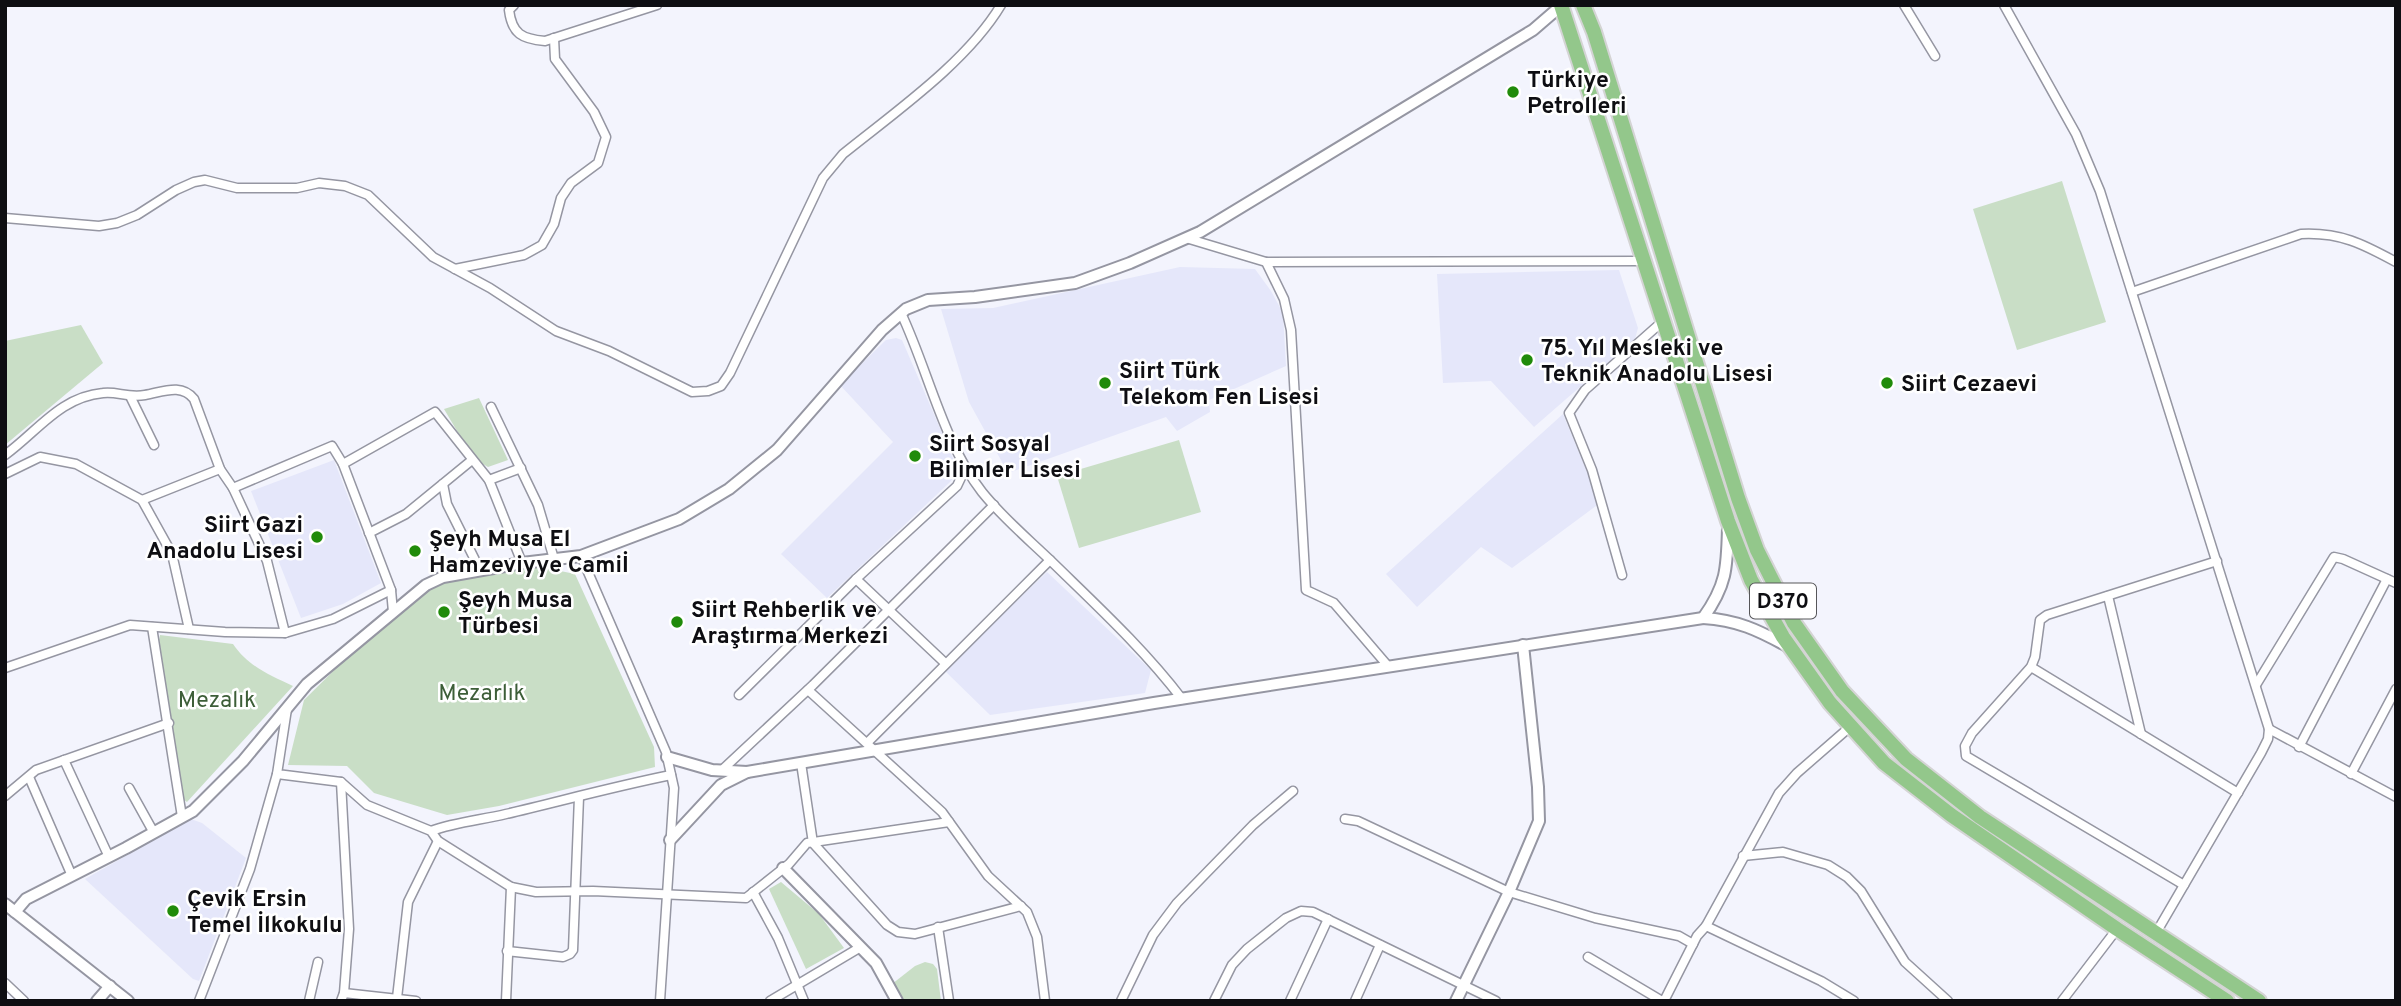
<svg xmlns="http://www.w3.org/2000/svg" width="2401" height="1006" viewBox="0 0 2401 1006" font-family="Overpass,sans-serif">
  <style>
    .built { fill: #e5e7fa }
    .green { fill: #c9dec6 }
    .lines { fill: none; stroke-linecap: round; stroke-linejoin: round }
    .street-casing { stroke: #9596a2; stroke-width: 11 }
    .secondary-casing { stroke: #9596a2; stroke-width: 14 }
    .highway-casing { stroke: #d4d4d4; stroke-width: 18 }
    .street { stroke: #fff; stroke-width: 8 }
    .secondary { stroke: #fff; stroke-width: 10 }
    .highway { stroke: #93c78b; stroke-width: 14 }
    .poi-dot { fill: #208b0a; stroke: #fff; stroke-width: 2.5 }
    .labels { text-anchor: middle; stroke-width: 5; stroke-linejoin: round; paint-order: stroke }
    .shield { fill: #fff; stroke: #565659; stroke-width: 2 }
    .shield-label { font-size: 21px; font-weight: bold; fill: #0e0e12 }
    .poi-label { font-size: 23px; font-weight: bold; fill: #0e0e12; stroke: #fff; text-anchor: start }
    .park-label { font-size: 23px; fill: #3d5e38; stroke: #fff }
  </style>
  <rect width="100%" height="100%" fill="#f3f4fd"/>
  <g class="built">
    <polygon points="1180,267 1255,269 1271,291 1283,313 1286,366 1209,400 1210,412 1177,431 1166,417 1008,473 969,402 941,309 993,308"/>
    <polygon points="1619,270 1638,328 1635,339 1534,427 1491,381 1443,383 1437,274"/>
    <polygon points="896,338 902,340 958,470 950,482 827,598 781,554 893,442 840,385 886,340"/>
    <polygon points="1563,414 1600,503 1512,568 1481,547 1417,607 1386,574"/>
    <polygon points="334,460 381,583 343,604 301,618 251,491"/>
    <polygon points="1047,572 1151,670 1145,693 990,715 944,670"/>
    <polygon points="191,819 202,823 246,858 199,981 193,979 85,879"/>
  </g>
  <g class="green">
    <polygon points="2062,181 2106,322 2017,350 1973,209"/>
    <polygon points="81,325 103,363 5,445 5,341"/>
    <polygon points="479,398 508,460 488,467 473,458 444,409"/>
    <polygon points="1179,440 1201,512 1079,548 1057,476"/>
    <polygon points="541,567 575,574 654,747 655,767 499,806 447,815 374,793 347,766 288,765 304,700 393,612 441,581"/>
    <path d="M160,635L233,644C248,666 269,675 293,686L187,802L184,800L159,640Z"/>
    <polygon points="781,882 819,914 844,948 806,969 769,889"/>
    <polygon points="925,962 933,964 937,969 941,1001 904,1001 892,984 915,966"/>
  </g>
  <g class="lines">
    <g class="street-casing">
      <g id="street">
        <path d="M514,5L509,10C512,34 522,39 545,41L657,5"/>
        <polyline points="1904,5 1935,56"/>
        <polyline points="2004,5 2076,134 2100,191 2269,729 2268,739 2261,753 2156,933"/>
        <path d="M5,218L99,226L117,223L137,215L176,190L194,182L205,180L237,188H297L319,183L345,186L368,195L433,257L490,288L556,331L609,351L692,392L708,391L721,386L730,373L823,178L843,154C895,112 967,62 1001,5"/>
        <polyline points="1186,238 1266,262 1284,299 1291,330 1306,590 1334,603 1388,666"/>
        <polyline points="1266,262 1644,261"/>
        <polyline points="455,269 524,255 542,245 554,224 561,198 571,183 598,163 606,137 594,112 555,59 554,38"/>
        <path d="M2132,292L2301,234C2340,232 2363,244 2396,262"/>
        <path d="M901,313C928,370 943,442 982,492C1002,517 1027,538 1050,560C1096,605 1143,648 1182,699"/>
        <polyline points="131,398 154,445"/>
        <polyline points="491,407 538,505 554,559"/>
        <path d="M5,455C38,431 60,397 103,393C117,391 127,398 145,395C163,392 181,383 194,399L220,469L233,488L267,561L285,633"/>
        <polyline points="343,464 391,590 393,612"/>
        <polyline points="5,474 40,457 76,464 142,500 172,554 189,629"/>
        <polyline points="489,480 521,468"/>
        <polyline points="443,484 447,504 480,570"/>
        <polyline points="233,488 332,446 343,464 435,412 489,480 522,563"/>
        <polyline points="142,500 220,469"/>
        <polyline points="369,533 406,514 472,460"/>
        <polyline points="581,556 666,752 674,788 660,1001"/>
        <polyline points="1622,575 1592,470 1569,413 1585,390 1663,321"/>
        <polyline points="856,579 945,663"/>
        <polyline points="2108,596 2141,734"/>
        <polyline points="152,627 182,817"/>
        <polyline points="2031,667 2238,793"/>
        <polyline points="5,668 130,625 225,632 285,633 333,619 391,590"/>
        <polyline points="2256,685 2334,557 2343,559 2396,583"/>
        <polyline points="808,690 942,812 988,876 1027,912 1037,937 1045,1001"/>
        <polyline points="739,695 856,579 957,486 966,467"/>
        <polyline points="287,709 277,774 341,782 367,805 431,831 438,841 511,887 536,892 593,891 746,898 789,864 807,843 949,822"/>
        <polyline points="2269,729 2396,797"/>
        <polyline points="867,743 1050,560"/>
        <polyline points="2299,747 2387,579"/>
        <polyline points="64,760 109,857"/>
        <polyline points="801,763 813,843 887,925 898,932 915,934 1021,906"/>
        <polyline points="722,770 813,685 994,505"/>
        <polyline points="2351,774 2396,689"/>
        <polyline points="29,777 72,876"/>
        <polyline points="341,782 349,929 344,993 341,1001"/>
        <polyline points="129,788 154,833"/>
        <polyline points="5,796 36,770 169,723"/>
        <polyline points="1345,819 1358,821 1509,892 1595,918 1679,936 1693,944"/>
        <path d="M431,831C456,822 481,820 506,814C561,801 616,786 671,775"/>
        <polyline points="1743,856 1783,852 1828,865 1847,877 1861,891 1905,962 1948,1001"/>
        <polyline points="2184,885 1966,756 1965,746 1972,733 2031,667 2035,657 2040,620 2047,615 2217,561"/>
        <polyline points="753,892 778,938 804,1001"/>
        <polyline points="1706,926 1779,793 1797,773 1851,726"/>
        <polyline points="938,927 949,1001"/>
        <polyline points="507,951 563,957 570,954 573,950 579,797"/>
        <polyline points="1588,957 1662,1001"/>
        <polyline points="5,983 24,1001"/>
        <polyline points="344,993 416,1001"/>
        <polyline points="397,998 408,902 438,841"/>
        <polyline points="199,1001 250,869 277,774"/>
        <polyline points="309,1001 318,962"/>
        <polyline points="506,1001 511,887"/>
        <polyline points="770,1001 859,948"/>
        <polyline points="1121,1001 1153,935 1177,903 1253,825 1293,791"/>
        <polyline points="1214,1001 1232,965 1247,949 1286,918 1301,911 1313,912 1496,1001"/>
        <polyline points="1290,1001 1328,919"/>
        <polyline points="1355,1001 1380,945"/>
        <polyline points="1664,1001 1697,936 1706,926 1821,981 1854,1001"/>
        <polyline points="2062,1001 2117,929"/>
      </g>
    </g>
    <g class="secondary-casing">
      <g id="secondary">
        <path d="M1728,528C1727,567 1727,585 1703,618C1737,620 1758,630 1787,646"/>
        <polyline points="667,757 712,770 747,772 721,785 670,840"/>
        <polyline points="747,772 1154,703 1703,618"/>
        <polyline points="783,868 876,963 897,1001"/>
        <polyline points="5,904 128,1001"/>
        <polyline points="15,912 26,899 126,848 193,811 243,761 307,684 426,585 443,577 522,563 581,556 679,519 729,489 777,450 882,330 906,309 928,300 975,297 1075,283 1130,263 1200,232 1533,30 1562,5"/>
        <polyline points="97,1001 110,986"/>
        <polyline points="1456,1001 1509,892 1539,821 1538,787 1523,645"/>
      </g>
    </g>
    <g class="highway-casing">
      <g id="highway">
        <polyline points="1561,5 1728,521 1751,580 1783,637 1830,703 1884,763 1951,815 2117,929 2227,1001"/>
        <polyline points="1583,5 1594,32 1738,498 1757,550 1794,623 1842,691 1906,759 1980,817 2259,1001"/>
      </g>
    </g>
    <use href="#street" class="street"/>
    <use href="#secondary" class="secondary"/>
    <use href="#highway" class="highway"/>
  </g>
  <g class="poi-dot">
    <circle cx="1513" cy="92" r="7"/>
    <circle cx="1527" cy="360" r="7"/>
    <circle cx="1105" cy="383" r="7"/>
    <circle cx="1887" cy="383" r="7"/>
    <circle cx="915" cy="456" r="7"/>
    <circle cx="317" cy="537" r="7"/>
    <circle cx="415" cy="551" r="7"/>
    <circle cx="444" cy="612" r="7"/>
    <circle cx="677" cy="622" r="7"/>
    <circle cx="173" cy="911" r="7"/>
  </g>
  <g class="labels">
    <rect class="shield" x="1750" y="583.5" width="66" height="35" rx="5"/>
    <g class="shield-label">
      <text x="1783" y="608">D370</text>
    </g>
    <g class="poi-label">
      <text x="1527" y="87">Türkiye<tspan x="1527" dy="26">Petrolleri</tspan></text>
      <text x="1541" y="355">75. Yıl Mesleki ve<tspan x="1541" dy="26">Teknik Anadolu Lisesi</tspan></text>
      <text x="1119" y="378">Siirt Türk<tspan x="1119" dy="26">Telekom Fen Lisesi</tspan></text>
      <text x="1901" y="391">Siirt Cezaevi</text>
      <text x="929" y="451">Siirt Sosyal<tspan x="929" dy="26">Bilimler Lisesi</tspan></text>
      <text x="303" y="532" text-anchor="end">Siirt Gazi<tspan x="303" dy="26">Anadolu Lisesi</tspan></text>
      <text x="429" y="546">Şeyh Musa El<tspan x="429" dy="26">Hamzeviyye Camiİ</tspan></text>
      <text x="458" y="607">Şeyh Musa<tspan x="458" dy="26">Türbesi</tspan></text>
      <text x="691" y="617">Siirt Rehberlik ve<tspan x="691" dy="26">Araştırma Merkezi</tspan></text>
      <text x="187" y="906">Çevik Ersin<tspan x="187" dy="26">Temel İlkokulu</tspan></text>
    </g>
    <g class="park-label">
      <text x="482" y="700">Mezarlık</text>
      <text x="217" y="707">Mezalık</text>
    </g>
  </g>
  <rect width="2401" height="1006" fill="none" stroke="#0e0e12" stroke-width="14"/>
</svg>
